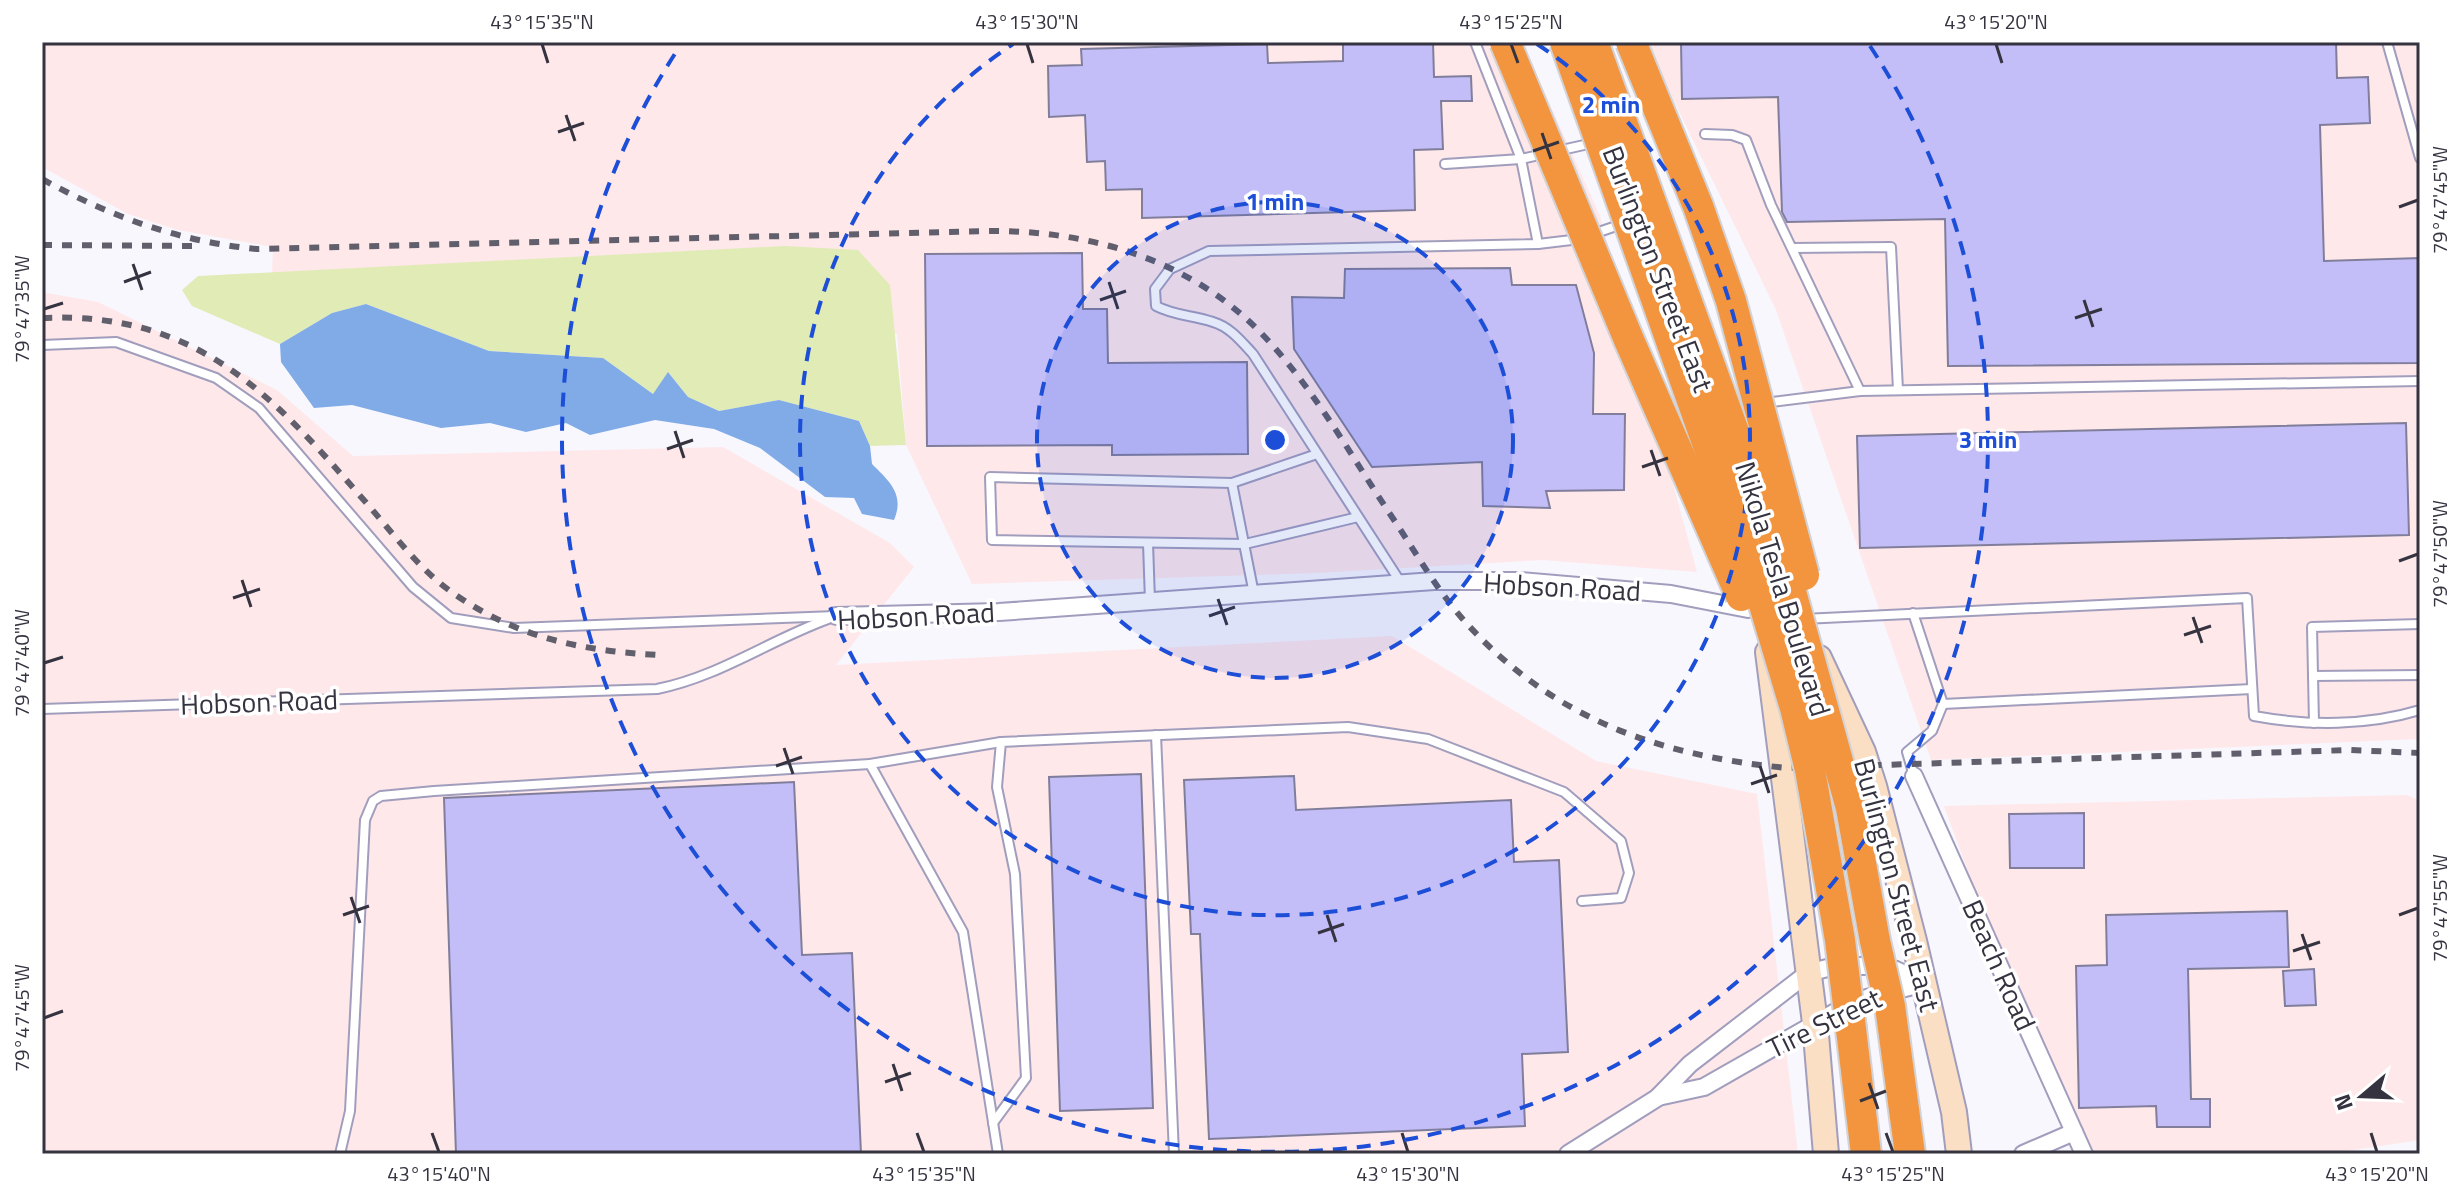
<svg xmlns="http://www.w3.org/2000/svg" width="2462" height="1196" viewBox="0 0 2462 1196" font-family="'Titillium Web',sans-serif">
  <style>
    .industrial { fill: #fee8ea }
    .green { fill: #e1ebb6 }
    .water { fill: #80abe7 }
    .building { fill: #c3bef7; stroke: #817e9c; stroke-width: 2 }
    .lines { fill: none; stroke-linecap: round; stroke-linejoin: round }
    .lane-casing { stroke: #a19ebd; stroke-width: 12 }
    .street-casing { stroke: #a19ebd; stroke-width: 20 }
    .secondary-casing { stroke: #a19ebd; stroke-width: 28 }
    .highway-casing { stroke: #d3d2d5; stroke-width: 34 }
    .lane { stroke: #fff; stroke-width: 8 }
    .street { stroke: #fff; stroke-width: 16 }
    .secondary { stroke: #fbdfc5; stroke-width: 24 }
    .highway { stroke: #f3953e; stroke-width: 30 }
    .rail { stroke: #615f6b; stroke-width: 6; stroke-dasharray: 10 10; stroke-linecap: butt }
    .highway-bridge-casing { stroke: #d3d2d5; stroke-width: 34; stroke-linecap: butt }
    .highway-bridge { stroke: #f3953e; stroke-width: 30 }
    .ticks { fill: none; stroke: #353340; stroke-width: 3 }
    .ring { fill: none; stroke: #1d4ed8; stroke-width: 4; stroke-dasharray: 14 10 }
    .labels { text-anchor: middle; stroke-width: 7; stroke-linejoin: round; paint-order: stroke }
    .street-label { font-size: 28px; fill: #353340; stroke: #fff }
    .centre { fill: #1d4ed8; stroke: #fff; stroke-width: 4 }
    .ring-label { font-size: 24px; text-anchor: middle; font-weight: bold; fill: #1d4ed8; stroke: #fff; stroke-width: 7; stroke-linejoin: round; paint-order: stroke }
    .neatline { fill: none; stroke: #353340; stroke-width: 3 }
    .ticks-label { font-size: 20px; text-anchor: middle; fill: #353340 }
  </style>
  <rect width="100%" height="100%" fill="#f8f7fe"/>
  <g class="industrial">
    <polygon points="42,42 1522,42 1600,216 1697,572 1542,560 1317,573 972,584 906,445 897,334 272,273 273,247 178,230 128,214 42,167"/>
    <polygon points="1645,42 2420,42 2420,739 1931,760 1776,310"/>
    <polygon points="42,292 98,302 277,390 353,456 723,447 890,543 914,567 836,665 1392,636 1596,761 1757,794 1798,1154 42,1154"/>
    <polygon points="2407,795 2420,801 2420,1140 2327,1154 2075,1154 2060,1123 1944,806"/>
  </g>
  <polygon class="green" points="785,246 858,250 890,285 906,445 870,446 859,421 779,400 719,411 688,397 669,373 653,394 603,358 489,351 366,304 332,313 280,344 192,306 182,290 198,276"/>
  <path class="water" d="M366,304L489,351L603,358L653,394L668,372L688,397L719,411L779,400L859,421L870,446L872,464C889,481 905,494 894,520L862,514L854,498L825,497L760,448L714,429L655,420L590,435L566,423L526,432L490,423L441,428L352,405L314,408L281,362L280,344L332,313Z"/>
  <g class="building">
    <polygon points="1343,42 1433,42 1434,77 1471,76 1472,101 1441,101 1443,149 1414,150 1415,210 1142,218 1142,189 1106,190 1105,161 1087,162 1085,115 1049,117 1048,66 1082,65 1081,49 1267,44 1268,63 1343,61"/>
    <polygon points="1681,42 2336,42 2337,78 2368,77 2370,123 2320,125 2324,261 2420,258 2420,363 1948,366 1945,219 1787,222 1782,212 1778,97 1682,99"/>
    <polygon points="1082,253 1083,309 1107,309 1108,363 1247,362 1248,454 1112,455 1112,445 927,446 925,254"/>
    <polygon points="1510,268 1512,285 1576,285 1594,353 1593,414 1625,414 1624,490 1546,491 1550,508 1483,506 1482,462 1372,467 1294,349 1292,297 1344,298 1345,269"/>
    <polygon points="2406,423 2409,535 1860,548 1857,436"/>
    <polygon points="1141,774 1153,1108 1060,1111 1049,777"/>
    <polygon points="1294,776 1296,810 1511,800 1514,862 1559,860 1568,1052 1522,1054 1525,1126 1209,1139 1200,934 1191,934 1184,780"/>
    <polygon points="794,782 802,955 852,953 861,1154 456,1154 444,798"/>
    <polygon points="2084,813 2084,868 2010,868 2009,814"/>
    <polygon points="2287,911 2289,967 2188,969 2191,1099 2210,1099 2210,1127 2157,1127 2156,1106 2079,1108 2076,966 2107,965 2106,915"/>
    <polygon points="2314,969 2316,1005 2285,1006 2283,971"/>
  </g>
  <g class="lines">
    <g class="lane-casing">
      <g id="lane">
        <polyline points="2387,42 2420,158"/>
        <polyline points="1705,134 1732,135 1746,140 1771,205 1860,391"/>
        <polyline points="1445,164 1521,159 1593,143"/>
        <polyline points="1593,234 1622,224"/>
        <polyline points="1538,244 1580,239"/>
        <polyline points="1793,248 1891,247 1898,390"/>
        <polyline points="42,345 116,342 216,378 259,408 413,587 451,618 514,628 836,616"/>
        <polyline points="1764,403 1860,391 2420,381"/>
        <polyline points="1317,454 1232,483 990,477 992,540 1245,544 1358,517"/>
        <polyline points="1232,483 1254,594"/>
        <polyline points="1148,543 1150,601"/>
        <path d="M1401,583L1253,354C1241,341 1230,327 1213,322C1193,315 1175,316 1156,306L1155,289L1170,269L1209,251L1538,244L1521,159L1475,42"/>
        <polyline points="1913,613 1943,704 1932,731 1907,752 1914,776"/>
        <path d="M1803,619L2247,598L2254,716C2308,726 2367,726 2420,710"/>
        <polyline points="2313,676 2420,675"/>
        <polyline points="1943,704 2252,689"/>
        <path d="M42,709L657,689C718,677 770,640 828,619"/>
        <polyline points="2314,723 2312,627 2420,624"/>
        <polyline points="1156,735 1174,1154"/>
        <polyline points="870,764 1001,742"/>
        <polyline points="993,1123 1026,1078 1015,874 997,787 1001,742 1348,727 1428,739 1564,792 1621,841 1629,873 1621,898 1582,901"/>
        <polyline points="340,1154 350,1111 365,820 373,801 381,796 434,791 870,764 963,932 998,1154"/>
      </g>
    </g>
    <g class="street-casing">
      <g id="street">
        <polyline points="836,616 999,612 1434,581 1520,581 1671,594 1748,609"/>
        <polyline points="1914,776 2084,1154"/>
        <polyline points="1658,1097 1704,1087 1839,1010 1867,998 1924,983"/>
        <polyline points="1568,1154 1657,1098 1690,1064 1808,973 1835,966 1867,966 1896,970 1924,983"/>
        <polyline points="2023,1154 2074,1132"/>
      </g>
    </g>
    <g class="secondary-casing">
      <g id="secondary">
        <polyline points="1768,652 1815,1023 1826,1154"/>
        <polyline points="1819,658 1863,752 1874,786 1914,941 1954,1112 1959,1154"/>
      </g>
    </g>
    <g class="highway-casing">
      <g id="highway">
        <polyline points="1851,808 1875,941"/>
        <polyline points="1851,1029 1866,1154"/>
      </g>
    </g>
    <use href="#lane" class="lane"/>
    <use href="#street" class="street"/>
    <use href="#secondary" class="secondary"/>
    <use href="#highway" class="highway"/>
    <g class="rail">
      <path d="M42,179C109,216 180,242 257,249L987,231C1088,230 1190,259 1262,334C1314,388 1351,456 1392,517C1417,554 1439,594 1469,626C1557,721 1662,756 1787,768L2351,750L2420,753"/>
      <polyline points="42,245 192,246"/>
      <path d="M42,318C200,311 274,397 369,506C395,536 421,571 453,593C517,638 583,651 659,655"/>
    </g>
    <g class="highway-bridge-casing">
      <g id="highway-bridge">
        <polyline points="1505,42 1629,340 1741,596"/>
        <polyline points="1565,42 1762,598 1795,708 1810,770 1840,940 1851,1029"/>
        <polyline points="1593,42 1788,581 1851,808"/>
        <polyline points="1631,42 1698,206 1731,301 1804,575"/>
        <polyline points="1875,941 1890,1006 1910,1154"/>
      </g>
    </g>
    <use href="#highway-bridge" class="highway-bridge"/>
  </g>
  <path class="ticks" d="M542,44L548,63M1027,44L1033,63M1511,44L1518,63M1996,44L2002,63M566,115L575,141M558,132L584,123M1542,133L1551,159M1533,151L1559,142M2399,207L2418,200M133,264L142,290M124,282L151,272M1109,282L1118,309M1100,300L1126,291M2084,300L2093,327M44,309L63,303M2075,318L2102,309M675,431L684,458M667,449L693,440M1651,450L1660,476M1642,467L1668,458M2399,561L2418,554M242,580L251,607M233,598L260,589M1218,599L1227,625M1209,616L1235,607M2193,617L2202,643M2184,635L2211,626M44,663L63,657M784,748L793,774M776,766L802,757M1760,766L1769,793M1751,784L1777,775M351,897L360,923M343,915L369,906M1327,915L1336,942M2399,915L2418,908M1318,933L1344,924M2302,934L2311,960M2293,951L2320,942M44,1018L63,1011M893,1064L902,1091M885,1082L911,1073M1869,1083L1878,1109M1860,1101L1886,1091M432,1133L439,1152M917,1133L924,1152M1402,1133L1408,1152M1886,1133L1893,1152M2371,1133L2377,1152"/>
  <circle cx="1275" cy="440" r="238" fill="#1d4ed8" fill-opacity=".12"/>
  <g class="ring">
    <circle cx="1275" cy="440" r="238"/>
    <path d="M1537 44A475 475 0 1 1 1013 44"/>
    <path d="M1870 46A713 713 0 1 1 680 46"/>
  </g>
  <g class="labels">
    <g class="street-label">
      <text transform="translate(1658 269) rotate(69)" y="10">Burlington Street East</text>
      <text transform="translate(1562 587) rotate(3)" y="10">Hobson Road</text>
      <text transform="translate(1783 589) rotate(73)" y="10">Nikola Tesla Boulevard</text>
      <text transform="translate(916 616) rotate(-3)" y="10">Hobson Road</text>
      <text transform="translate(259 702) rotate(-2)" y="10">Hobson Road</text>
      <text transform="translate(1897 885) rotate(75)" y="10">Burlington Street East</text>
      <text transform="translate(1999 965) rotate(66)" y="10">Beach Road</text>
      <text transform="translate(1824 1023) rotate(-26)" y="10">Tire Street</text>
    </g>
  </g>
  <circle cx="1275" cy="440" r="12" class="centre"/>
  <g class="ring-label">
    <text x="1611" y="113">2 min</text>
    <text x="1275" y="210">1 min</text>
    <text x="1988" y="448">3 min</text>
  </g>
  <rect width="2462" height="1196" fill="none" stroke="#ffffff" stroke-width="88"/>
  <g transform="translate(2362 1096) rotate(251)" stroke="#ffffff" stroke-width="6" paint-order="stroke">
  <path d="M0-6L14 30L0 20L-14 30Z" fill="#353340"/>
  <text y="-12" font-size="22" font-weight="bold" text-anchor="middle" fill="#353340">N</text>
  </g>
  <rect x="44" y="44" width="2374" height="1108" class="neatline"/>
  <g class="ticks-label">
    <text x="542" y="29">43°15'35"N</text>
    <text x="1027" y="29">43°15'30"N</text>
    <text x="1511" y="29">43°15'25"N</text>
    <text x="1996" y="29">43°15'20"N</text>
    <text transform="translate(2440 200) rotate(-90)" y="7">79°47'45"W</text>
    <text transform="translate(22 309) rotate(-90)" y="7">79°47'35"W</text>
    <text transform="translate(2440 554) rotate(-90)" y="7">79°47'50"W</text>
    <text transform="translate(22 663) rotate(-90)" y="7">79°47'40"W</text>
    <text transform="translate(2440 908) rotate(-90)" y="7">79°47'55"W</text>
    <text transform="translate(22 1018) rotate(-90)" y="7">79°47'45"W</text>
    <text x="439" y="1181">43°15'40"N</text>
    <text x="924" y="1181">43°15'35"N</text>
    <text x="1408" y="1181">43°15'30"N</text>
    <text x="1893" y="1181">43°15'25"N</text>
    <text x="2377" y="1181">43°15'20"N</text>
  </g>
</svg>
